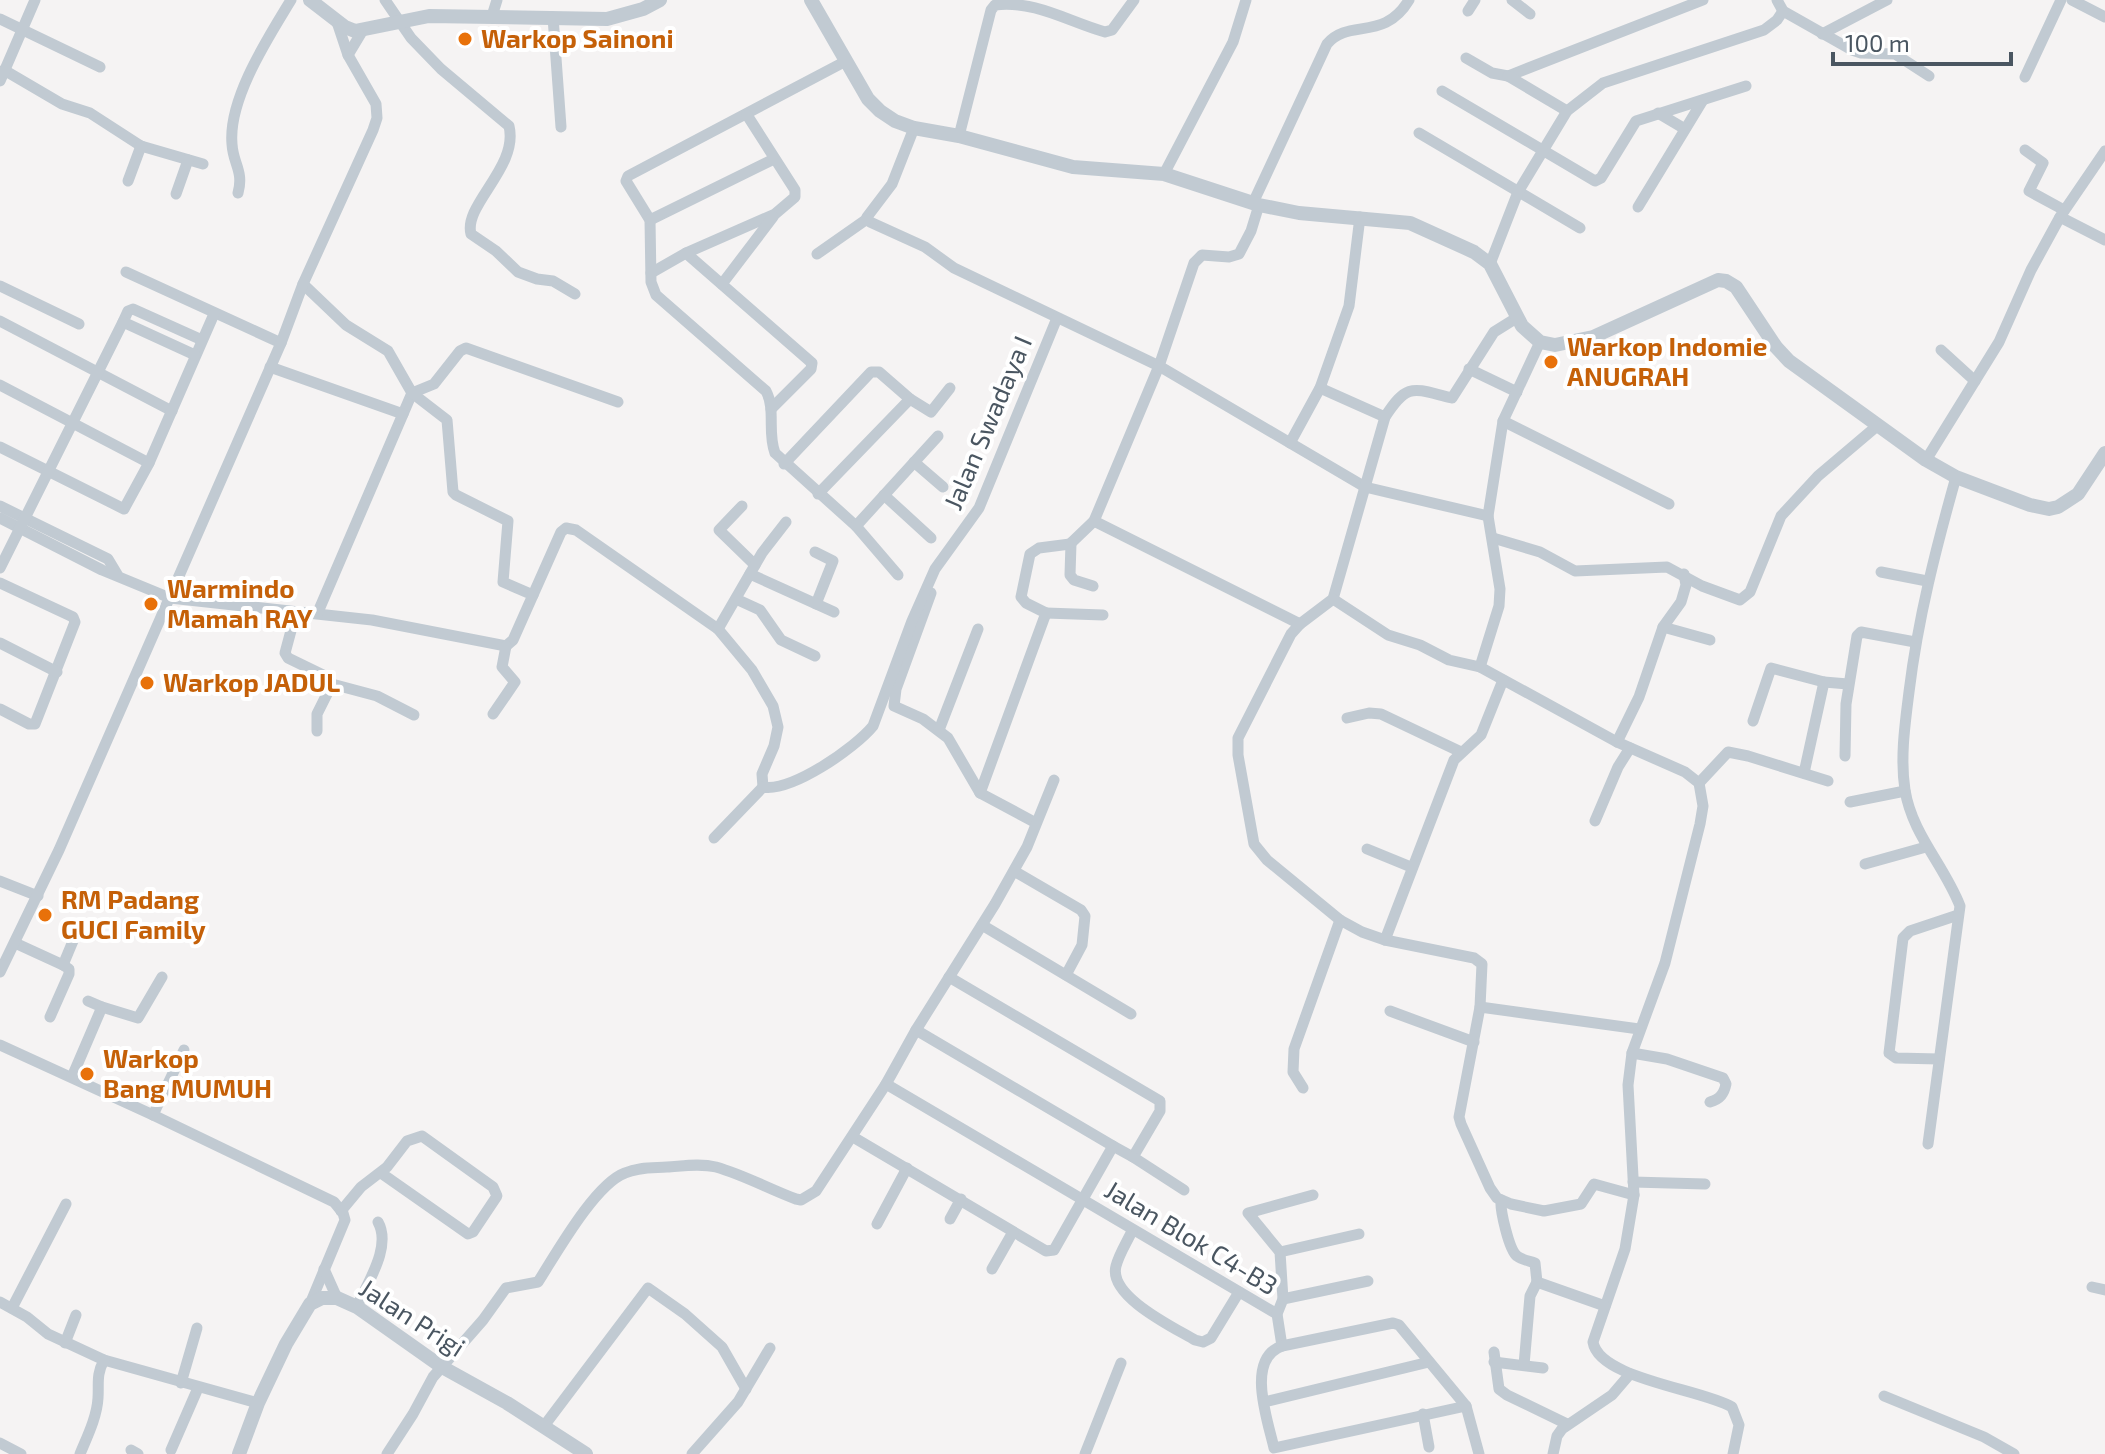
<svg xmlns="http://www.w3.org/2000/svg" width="2105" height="1454" viewBox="0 0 2105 1454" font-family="'Exo 2',sans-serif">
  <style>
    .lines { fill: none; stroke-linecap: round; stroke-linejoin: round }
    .minor { stroke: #c1cad2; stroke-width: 11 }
    .tertiary { stroke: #c1cad2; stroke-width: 14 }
    .food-dot { fill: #e8710a; stroke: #fff; stroke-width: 3 }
    .labels { text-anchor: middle; stroke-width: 8; stroke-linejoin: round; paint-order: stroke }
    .food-label { font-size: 26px; font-weight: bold; fill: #c56008; stroke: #fff; text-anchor: start }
    .street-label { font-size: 26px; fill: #4a5661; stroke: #fff }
  </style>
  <rect width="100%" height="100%" fill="#f5f3f3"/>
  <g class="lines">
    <g class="minor">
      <path d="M385,0L411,38L441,69L509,126C519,167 463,205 471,234L496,251L518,272L537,279L553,281L575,294"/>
      <polyline points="1512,0 1530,14"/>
      <polyline points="1777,0 1783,11 1852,50 1861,53 1895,54 1929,76"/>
      <polyline points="2072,0 2105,17"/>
      <polyline points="1468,11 1475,0"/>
      <polyline points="492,16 497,0"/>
      <polyline points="553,17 561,127"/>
      <polyline points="0,19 100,67"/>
      <polyline points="1822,34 1887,0"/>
      <polyline points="348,55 363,30"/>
      <polyline points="1466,58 1492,73 1508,76 1703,0"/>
      <path d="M846,61L628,176L626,181L650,220L651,282L656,295L766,391C776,410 767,432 775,453L856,526L898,575"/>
      <polyline points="4,70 62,104 90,113 141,146 203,164"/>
      <polyline points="1508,76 1567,111"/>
      <polyline points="2025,77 2061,0"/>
      <polyline points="0,81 35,0"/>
      <polyline points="1442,91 1595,181 1601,178 1636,121 1746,86"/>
      <polyline points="1658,113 1685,129"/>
      <polyline points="914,128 892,184 867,217 870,222 925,247 954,268 1159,366 1365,487 1488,516"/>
      <polyline points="1419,133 1580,228"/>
      <path d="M959,136L991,10L995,5C1035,0 1069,22 1105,32L1112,30L1134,0"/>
      <polyline points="2025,150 2043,163 2029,191 2064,210"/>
      <polyline points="1164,174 1233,42 1246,0"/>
      <polyline points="128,181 141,146"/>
      <path d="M238,193C244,171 233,164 232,144C228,99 268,38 291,0"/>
      <polyline points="176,194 188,160"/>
      <path d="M1253,203L1327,44C1349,18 1384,42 1409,0"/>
      <polyline points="1638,207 1703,100"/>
      <polyline points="2060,217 2105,240"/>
      <polyline points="650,220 774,159"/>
      <polyline points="686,253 812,363 811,369 771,409"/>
      <polyline points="817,254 867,219"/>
      <polyline points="1490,264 1518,192 1567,111 1603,83 1764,30 1777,20 1783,11"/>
      <polyline points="126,272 281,343"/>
      <polyline points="651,273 686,253 775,214 795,197 795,190 747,115"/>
      <polyline points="722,284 773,217"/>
      <polyline points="0,286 79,324"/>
      <path d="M1518,317L1494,332L1452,398C1414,389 1408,381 1385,417L1333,599L1300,624L1291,634L1238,738V755L1254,844L1267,860L1340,920L1362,932L1385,940L1474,958L1482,964L1480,1007L1459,1117L1461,1124L1490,1188L1497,1198L1511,1204L1544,1211L1581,1204L1594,1184L1634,1195"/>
      <polyline points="0,321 172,411"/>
      <polyline points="123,322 128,311 133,309 202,340"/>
      <polyline points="1941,350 1975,381"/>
      <polyline points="270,367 403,414 412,393 388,351 346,325 303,284"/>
      <polyline points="1469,369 1517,392"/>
      <polyline points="0,385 149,463"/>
      <polyline points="1320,388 1385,417"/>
      <polyline points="412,393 434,384 460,351 466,348 618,402"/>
      <polyline points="1503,421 1669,504"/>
      <polyline points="1290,443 1320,388 1349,306 1360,217"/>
      <polyline points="0,447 124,509 149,463 214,314"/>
      <polyline points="1926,460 1999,342 2031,270 2060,217 2105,151"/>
      <polyline points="914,462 943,487"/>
      <polyline points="784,464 871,372 879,372 910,399"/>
      <polyline points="818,494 910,399 931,412 950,388"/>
      <polyline points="884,495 931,538"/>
      <polyline points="0,506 108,559 117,574"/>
      <polyline points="742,506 719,530 755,565"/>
      <polyline points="0,518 102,570 170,598 372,620 506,646 513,640 533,595 503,582 508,521 456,495 453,492 447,420 412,393"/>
      <polyline points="1094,521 1300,624"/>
      <polyline points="856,526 938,436"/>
      <polyline points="1493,538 1540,552 1575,571 1667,567 1702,586 1740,600 1750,592 1781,516 1818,476 1877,426"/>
      <polyline points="1071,543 1070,575 1074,580 1093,586"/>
      <polyline points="815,552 833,561 816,604"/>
      <polyline points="0,568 123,322 195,355"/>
      <polyline points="1881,572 1927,581"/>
      <polyline points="750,574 834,612"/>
      <polyline points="0,583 73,617 75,622 35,724 29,724 0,709"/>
      <polyline points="931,593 896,689 894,706 923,719 948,738 980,793 1036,823"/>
      <path d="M533,595L561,532L566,528L576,530L718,629L752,670L773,706L778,727L774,746L762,774L763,787C792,792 855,748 873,726L912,621L935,569L979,508L1057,318"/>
      <polyline points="736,599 760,610 781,640 815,656"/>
      <path d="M1333,599L1388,635L1420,645L1449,660L1480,667L1617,742L1685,772L1699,783L1703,806L1700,824L1665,963L1632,1053L1628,1085L1634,1195L1625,1249L1593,1342C1599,1379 1702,1389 1732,1407L1739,1425L1733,1454"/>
      <polyline points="296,612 285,653 288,658 323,675 332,684 377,696 414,715"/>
      <polyline points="318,612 403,414"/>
      <polyline points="1046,613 1103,615"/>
      <polyline points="1663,627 1710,640"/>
      <polyline points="718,629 762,553 786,522"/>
      <polyline points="0,643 57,672"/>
      <polyline points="1480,667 1499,606 1500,589 1488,516 1503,421 1540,342"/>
      <polyline points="493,714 515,682 502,667 506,646"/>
      <polyline points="1347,718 1369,713 1381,714 1461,752"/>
      <polyline points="1753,721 1771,668 1824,682 1848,684"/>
      <polyline points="939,730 978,629"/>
      <polyline points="317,731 317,714 332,684"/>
      <polyline points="1617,742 1639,697 1663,627 1681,602 1686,585 1684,574"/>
      <polyline points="1845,756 1846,704 1857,636 1861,632 1915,642"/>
      <polyline points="1804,773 1824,682"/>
      <polyline points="1699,783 1728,752 1748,756 1828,781"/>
      <polyline points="980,793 1046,613 1026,603 1021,597 1030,554 1039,548 1070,544 1094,521 1159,366 1194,263 1202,255 1229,257 1239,254 1251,231 1259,205"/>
      <polyline points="1850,802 1905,791"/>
      <polyline points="1595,821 1618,767 1630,748"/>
      <polyline points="714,838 763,787"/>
      <polyline points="1367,849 1411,867"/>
      <polyline points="1865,864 1926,847"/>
      <polyline points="1014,871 1081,910 1085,916 1082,945 1066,975"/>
      <polyline points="0,881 38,896"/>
      <polyline points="982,925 1131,1014"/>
      <polyline points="1385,940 1454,760 1481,735 1503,680"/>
      <polyline points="15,943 63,965 78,929"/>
      <polyline points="0,972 59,850 281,343 303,284 373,130 377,118 376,104 348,55 337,22"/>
      <polyline points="949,977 1160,1101 1160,1111 1133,1157 1113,1146"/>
      <polyline points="88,1001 102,1007"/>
      <polyline points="1480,1007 1639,1029"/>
      <polyline points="1390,1011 1474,1042"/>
      <polyline points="50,1017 69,974 69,969 63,965"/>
      <polyline points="0,1045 153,1115 334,1202 343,1213 345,1220 310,1304"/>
      <path d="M1632,1053L1667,1059L1723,1078L1726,1084C1724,1094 1720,1099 1710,1102"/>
      <polyline points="1939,1059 1896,1058 1889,1053 1903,938 1910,931 1958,915"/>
      <polyline points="72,1077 102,1007 138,1018 162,977"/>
      <polyline points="886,1084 1277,1314"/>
      <polyline points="1303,1088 1293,1072 1294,1049 1340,920"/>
      <polyline points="153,1115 184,1050"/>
      <polyline points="853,1137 1046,1251 1054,1250 1113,1146 916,1030"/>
      <path d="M1928,1144L1960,906C1944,865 1912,834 1905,790C1900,758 1905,724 1909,692C1918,618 1936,548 1956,477"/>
      <polyline points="1133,1157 1184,1190"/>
      <polyline points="1633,1182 1705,1184"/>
      <path d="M1313,1195L1248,1213L1280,1252L1283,1299L1277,1314L1282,1346C1245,1359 1268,1421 1274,1448L1466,1406"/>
      <path d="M1501,1200C1500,1210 1509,1250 1517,1256C1522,1260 1530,1261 1535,1263L1537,1282L1605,1306"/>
      <polyline points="341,1211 361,1187 387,1167 407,1141 422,1136 493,1187 497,1196 473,1232 468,1234 381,1173"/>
      <polyline points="950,1219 961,1199"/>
      <polyline points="877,1224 907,1168"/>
      <path d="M1132,1231C1127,1242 1119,1254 1116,1266C1108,1296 1173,1327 1195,1340L1203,1342L1211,1338L1239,1292"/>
      <polyline points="1280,1252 1359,1234"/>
      <polyline points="324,1269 337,1298"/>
      <polyline points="992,1269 1013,1232"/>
      <polyline points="2092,1287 2105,1290"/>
      <polyline points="1283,1299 1368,1281"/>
      <polyline points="0,1302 27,1317 48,1334 104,1360 258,1403"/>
      <path d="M357,1307C367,1283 392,1247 378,1222"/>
      <polyline points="12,1308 66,1204"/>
      <polyline points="65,1343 76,1315"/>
      <polyline points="1282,1346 1393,1323 1399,1325 1466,1406 1479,1454"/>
      <polyline points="1494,1352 1499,1389 1507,1395 1567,1424"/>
      <polyline points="1494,1362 1543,1368"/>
      <polyline points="1524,1365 1530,1296 1537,1282"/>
      <polyline points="181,1383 197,1328"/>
      <polyline points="1884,1396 1984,1437 2014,1454"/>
      <polyline points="1264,1402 1429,1362"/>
      <polyline points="1423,1414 1429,1447"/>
      <polyline points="544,1426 648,1288 685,1314 722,1347 746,1389"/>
      <polyline points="0,1443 21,1454"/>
      <polyline points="131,1450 138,1454"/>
      <polyline points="171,1450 198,1388"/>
      <path d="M80,1454C87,1437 97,1417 98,1398C99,1383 96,1375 104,1360"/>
      <path d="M387,1454L413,1414L433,1377L483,1320L506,1288L538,1282C556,1254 595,1184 625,1173C638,1167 653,1168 667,1167C683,1166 700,1163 716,1167C744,1175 769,1189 796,1199L801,1200L816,1191L886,1084L916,1030L995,904L1027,847L1054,780"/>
      <polyline points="692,1454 738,1402 770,1348"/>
      <polyline points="1085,1454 1121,1363"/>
      <polyline points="1553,1454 1557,1436 1562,1429 1612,1395 1630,1374"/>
    </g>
    <g class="tertiary">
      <polyline points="310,0 345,27 355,31 429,16 607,19 643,9 660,0"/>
      <polyline points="811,0 868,99 880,111 895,121 914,128 959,136 1073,167 1164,174 1259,205 1299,213 1410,223 1474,252 1490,264 1522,326 1540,342 1555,345 1593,337 1718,280 1726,281 1736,287 1776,347 1789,361 1926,460 1956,477 2030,505 2049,509 2058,507 2078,494 2105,453"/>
      <polyline points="239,1454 258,1403 286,1344 310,1304 322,1298 337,1298 357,1307 442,1367 507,1403 586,1454"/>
    </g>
  </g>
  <g class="food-dot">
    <circle cx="465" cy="39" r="8"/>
    <circle cx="1551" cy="362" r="8"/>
    <circle cx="151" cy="604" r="8"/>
    <circle cx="147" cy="683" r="8"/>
    <circle cx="45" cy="915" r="8"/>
    <circle cx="87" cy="1074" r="8"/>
  </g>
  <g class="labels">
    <g class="food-label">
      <text x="481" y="48">Warkop Sainoni</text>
      <text x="1567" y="356">Warkop Indomie<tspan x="1567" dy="30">ANUGRAH</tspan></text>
      <text x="167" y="598">Warmindo<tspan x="167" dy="30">Mamah RAY</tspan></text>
      <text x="163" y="692">Warkop JADUL</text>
      <text x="61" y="909">RM Padang<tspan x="61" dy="30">GUCI Family</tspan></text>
      <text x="103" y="1068">Warkop<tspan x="103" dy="30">Bang MUMUH</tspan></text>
    </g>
    <g class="street-label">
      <text transform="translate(988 423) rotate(-67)" y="9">Jalan Swadaya I</text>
      <text transform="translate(1191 1238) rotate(31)" y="9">Jalan Blok C4-B3</text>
      <text transform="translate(412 1318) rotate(33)" y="9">Jalan Prigi</text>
    </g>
  </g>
  <path d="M1833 52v12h178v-12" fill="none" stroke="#4a5661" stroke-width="4"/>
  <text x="1845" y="52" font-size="24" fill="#4a5661" stroke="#ffffff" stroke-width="6" paint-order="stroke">100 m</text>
</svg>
